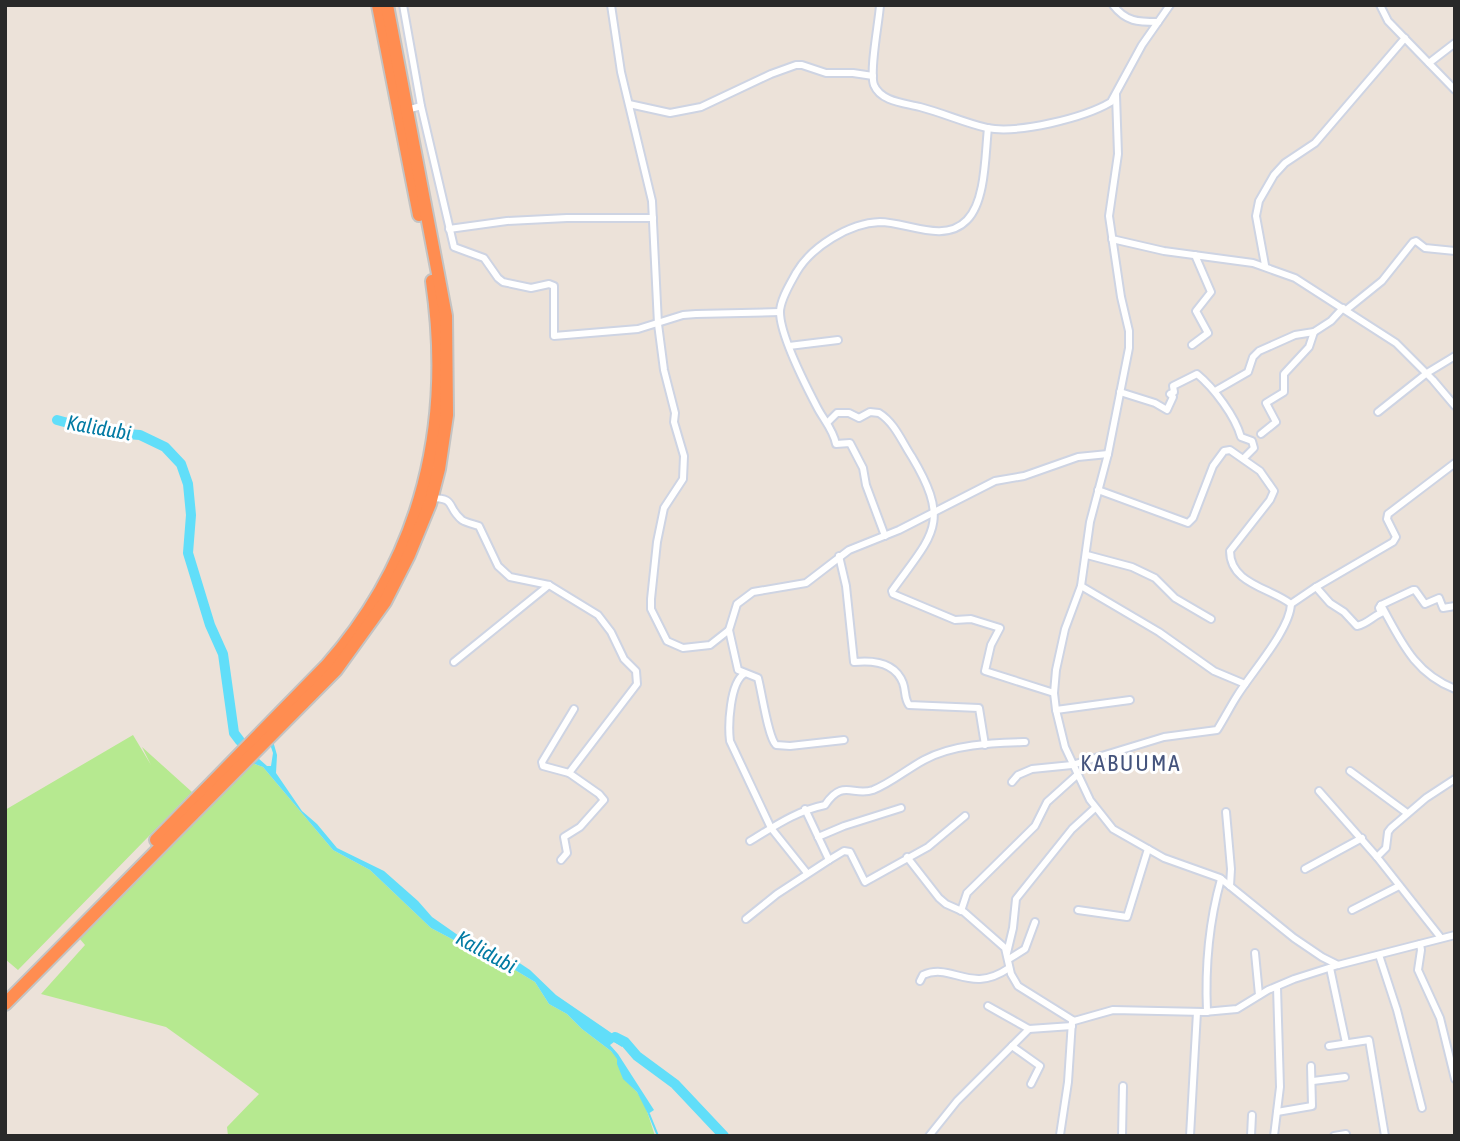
<svg xmlns="http://www.w3.org/2000/svg" width="1460" height="1141" viewBox="0 0 1460 1141" font-family="'Asap Condensed',sans-serif">
  <style>
    .green { fill: #b6e990 }
    .water { fill: #61def9 }
    .lines { fill: none; stroke-linecap: round; stroke-linejoin: round }
    .stream { stroke: #61def9; stroke-width: 2 }
    .river { stroke: #61def9; stroke-width: 10 }
    .street-casing { stroke: #ced4e3; stroke-width: 10 }
    .highway-casing { stroke: #c3c3c3; stroke-width: 16 }
    .street { stroke: #fff; stroke-width: 6 }
    .highway { stroke: #ff8d51; stroke-width: 12 }
    .labels { text-anchor: middle; stroke-width: 6; stroke-linejoin: round; paint-order: stroke }
    .water-label { font-size: 21px; font-style: italic; fill: #027aa3; stroke: #fff }
    .quarter-label { font-size: 23px; letter-spacing: 2px; fill: #45547d; stroke: #fff }
  </style>
  <rect width="100%" height="100%" fill="#ece2d9"/>
  <g class="green">
    <polygon points="133,735 151,765 142,747 192,792 18,970 5,959 5,810"/>
    <polygon points="252,763 263,767 333,850 370,870 431,928 488,958 510,967 535,982 549,1004 567,1014 582,1029 611,1051 617,1058 623,1078 637,1092 645,1105 655,1136 228,1136 227,1127 259,1094 166,1027 41,994 85,945 79,938"/>
  </g>
  <polygon class="water" points="273,741 277,755 276,773 302,811 317,824 337,848 384,871 418,901 432,917 462,938 518,962 530,970 556,995 626,1043 622,1047 614,1042 610,1045 618,1054 654,1110 648,1114 637,1092 623,1079 617,1064 617,1059 611,1051 582,1029 567,1014 549,1004 535,982 510,967 488,958 431,928 370,870 333,850 263,767 252,763 258,758 267,766 271,766 273,753 270,744"/>
  <g class="lines">
    <polyline class="stream" points="649,1114 658,1136"/>
    <g class="river">
      <polyline points="57,420 101,432 140,435 165,447 181,464 188,484 191,515 188,553 210,625 223,654 234,733 240,741"/>
      <polyline points="615,1037 625,1042 637,1056 675,1084 724,1136"/>
    </g>
    <g class="street-casing">
      <g id="street">
        <polyline points="403,5 421,106"/>
        <polyline points="611,5 621,72 652,201 658,324 664,370 675,413 674,422 684,456 683,479 664,508 657,542 651,599 651,609 667,641 683,648 710,645 729,630 737,604 753,592 806,583 849,550 899,530 995,481 1024,476 1078,457 1108,454"/>
        <path d="M880,5C879,22 869,71 874,85C881,102 905,103 920,107C943,113 965,123 987,128C1018,134 1084,118 1111,102L1142,45L1170,5"/>
        <path d="M1113,5C1126,22 1138,22 1158,22"/>
        <polyline points="1380,5 1388,21 1455,90"/>
        <polyline points="1429,63 1455,43"/>
        <polyline points="1116,95 1118,154 1109,216 1121,297 1129,331 1129,348 1108,454 1090,522 1081,586 1065,629 1056,670 1054,693 1056,710 1065,747 1090,800 1113,829 1164,858 1220,878 1294,938 1322,957 1338,965"/>
        <polyline points="629,104 670,113 701,107 771,74 796,65 802,65 826,73 853,73 873,76"/>
        <polyline points="407,110 421,106 454,247 484,258 498,278 503,282 531,288 549,284 554,286 554,336 638,329 683,315 696,314 780,312"/>
        <polyline points="449,229 507,221 567,218 653,218"/>
        <polyline points="1112,239 1164,251 1253,263 1295,278 1396,343 1433,380 1455,406"/>
        <polyline points="1265,265 1256,216 1259,201 1274,175 1285,163 1315,143 1405,38"/>
        <polyline points="1346,310 1382,281 1413,242 1416,241 1425,248 1455,251"/>
        <polyline points="1192,345 1208,333 1196,311 1211,292 1195,255"/>
        <polyline points="789,346 838,340"/>
        <polyline points="1215,391 1248,372 1253,357 1259,351 1295,335 1314,332 1331,321 1343,308"/>
        <path d="M1120,392L1155,403L1167,410L1173,397L1170,394L1174,392L1173,386L1197,374C1214,388 1235,416 1241,437L1252,441L1254,448L1244,458"/>
        <polyline points="1378,412 1427,373 1455,356"/>
        <path d="M828,422L837,413H849L859,418L870,412L879,413C895,423 902,442 912,457C952,524 932,535 892,591L893,594L955,620L971,619L1000,628L991,645L985,671L1054,693"/>
        <polyline points="1261,434 1276,422 1266,403 1284,392 1284,374 1309,347 1314,332"/>
        <path d="M1098,490L1188,523L1193,518L1213,466L1224,451L1230,450L1260,471L1274,491L1270,500L1230,551C1230,584 1271,588 1291,604"/>
        <path d="M431,498C457,498 446,507 462,520C467,523 473,524 479,526L498,566L510,577L549,585L598,615L611,632L624,659L636,671L637,684L569,773"/>
        <path d="M885,536L866,485L863,468L850,443L836,444C833,429 823,419 817,407C806,386 780,335 780,312C780,300 790,284 796,273C811,247 849,223 880,222C907,222 944,244 967,220C986,201 985,154 988,128"/>
        <polyline points="1087,555 1132,567 1155,578 1175,598 1211,619"/>
        <path d="M839,556L846,586L854,662C873,660 895,662 903,683C906,691 904,698 909,705L979,708L985,745"/>
        <polyline points="1081,586 1159,632 1214,671 1245,684"/>
        <path d="M1316,587L1330,603L1344,612L1357,626C1367,624 1372,617 1381,613L1379,608L1381,605C1401,641 1414,673 1455,689"/>
        <polyline points="1381,605 1413,590 1415,590 1425,604 1439,598 1443,608 1455,606"/>
        <path d="M729,630L738,670L758,678C762,693 768,737 776,745L790,746L844,740"/>
        <polyline points="454,662 549,585"/>
        <path d="M744,674C730,683 728,725 730,741L771,828L807,873"/>
        <polyline points="1056,710 1130,700"/>
        <polyline points="1350,771 1407,813"/>
        <path d="M1012,782L1018,775L1032,769L1072,765L1164,737L1217,730C1224,719 1230,707 1237,696C1251,673 1290,630 1291,604L1316,587L1393,542L1396,537L1387,519L1388,514L1455,463"/>
        <polyline points="1319,791 1377,857 1441,938"/>
        <polyline points="805,809 829,860 844,851 850,852 865,882 928,847 965,816"/>
        <polyline points="1226,812 1231,869 1230,886"/>
        <polyline points="818,837 844,826 901,808"/>
        <path d="M750,841C775,826 796,811 825,805C843,778 853,797 873,790C891,783 907,769 924,760C953,744 993,743 1025,742"/>
        <polyline points="907,857 939,898 946,904 964,912 1005,948 1011,974 1018,986 1074,1021 1113,1010 1204,1012 1237,1009 1268,990 1294,979 1338,965 1455,935"/>
        <polyline points="1377,857 1386,848 1388,832 1391,828 1426,798 1455,779"/>
        <polyline points="561,860 567,853 564,837 580,827 604,800 599,794 569,773 543,766 542,762 574,709"/>
        <polyline points="1305,869 1362,838"/>
        <polyline points="1078,910 1127,917 1148,849"/>
        <polyline points="1352,910 1399,886"/>
        <polyline points="961,911 967,893 1035,826 1047,802 1077,775"/>
        <polyline points="746,919 777,894 829,860"/>
        <polyline points="1420,944 1421,950 1418,970 1440,1018 1455,1079"/>
        <polyline points="1007,953 1013,928 1016,899 1072,829 1095,808"/>
        <polyline points="1255,953 1259,995"/>
        <polyline points="1379,955 1397,1010 1422,1108"/>
        <polyline points="1009,959 1025,949 1035,922"/>
        <polyline points="1330,968 1346,1043"/>
        <path d="M920,981L923,975C952,962 970,995 1009,968"/>
        <polyline points="988,1006 1029,1029 1072,1026"/>
        <path d="M1207,1012C1205,967 1209,922 1221,879"/>
        <polyline points="1012,1046 1040,1066 1031,1084"/>
        <polyline points="1329,1046 1369,1040 1385,1136"/>
        <polyline points="1313,1081 1345,1077"/>
        <polyline points="1277,1112 1312,1106 1311,1066"/>
        <polyline points="1060,1135 1068,1082 1072,1021"/>
        <polyline points="929,1136 957,1101 1029,1029"/>
        <polyline points="1122,1136 1123,1086"/>
        <polyline points="1190,1136 1197,1012"/>
        <polyline points="1251,1136 1252,1115"/>
        <polyline points="1274,1136 1280,1087 1277,987"/>
        <polyline points="1334,1136 1346,1134"/>
      </g>
    </g>
    <g class="highway-casing">
      <g id="highway">
        <polyline points="378,5 419,215"/>
        <path d="M156,840L327,665C423,556 453,423 432,281"/>
        <polyline points="5,1004 336,670 385,602 409,555 430,504 439,469 447,415 446,316 387,5"/>
      </g>
    </g>
    <use href="#street" class="street"/>
    <use href="#highway" class="highway"/>
  </g>
  <g class="labels">
    <g class="water-label">
      <text transform="translate(99 428) rotate(10)" y="7">Kalidubi</text>
      <text transform="translate(486 952) rotate(29)" y="7">Kalidubi</text>
    </g>
    <g class="quarter-label">
      <text x="1131" y="771">KABUUMA</text>
    </g>
  </g>
  <rect width="1460" height="1141" fill="none" stroke="#292929" stroke-width="14"/>
</svg>
